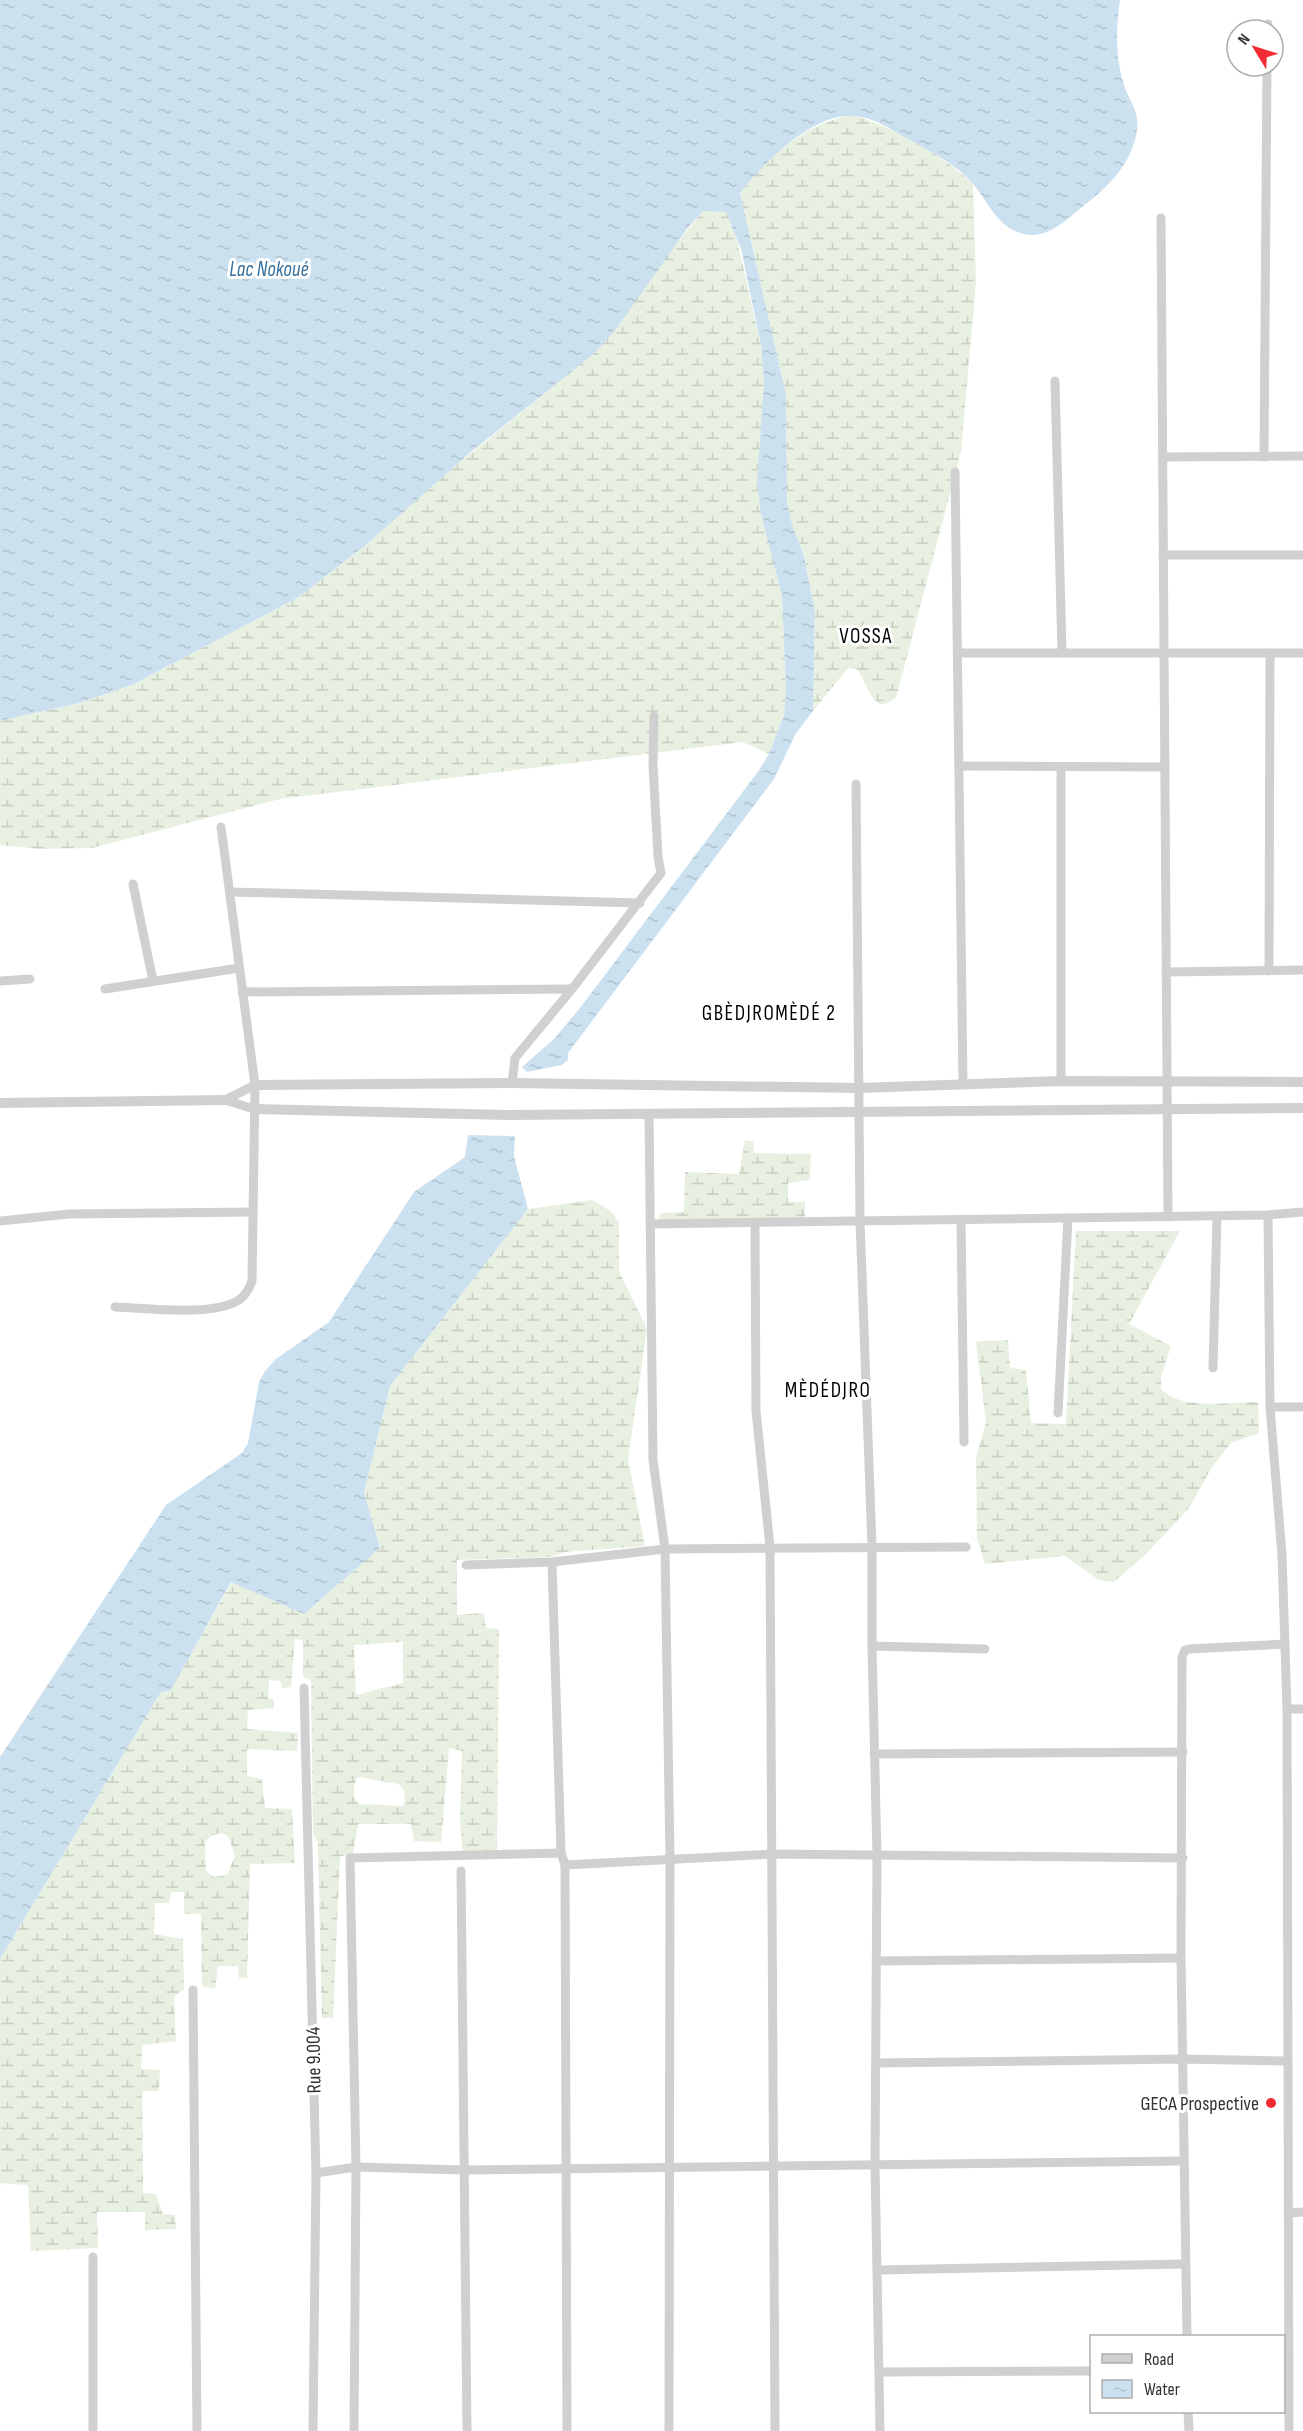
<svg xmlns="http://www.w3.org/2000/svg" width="1303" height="2431" viewBox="0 0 1303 2431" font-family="'Sofia Sans Condensed',sans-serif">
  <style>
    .wetland { fill: url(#wetland-marsh); fill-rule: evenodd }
    .water { fill: url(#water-ripples) }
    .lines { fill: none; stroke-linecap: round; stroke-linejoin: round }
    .minor { stroke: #d0d0d0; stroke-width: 9 }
    .tertiary { stroke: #d0d0d0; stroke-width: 10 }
    .poi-dot { fill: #f22c32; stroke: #fff; stroke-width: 2 }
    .labels { text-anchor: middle; stroke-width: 6; stroke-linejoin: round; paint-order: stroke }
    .street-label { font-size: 20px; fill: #333; stroke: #fff }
    .poi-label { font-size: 20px; fill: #333; stroke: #fff; text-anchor: end }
    .water-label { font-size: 21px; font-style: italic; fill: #39719d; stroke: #fff }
    .neighbourhood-label { font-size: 21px; letter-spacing: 1.5px; fill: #000; stroke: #fff }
  </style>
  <defs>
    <pattern id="wetland-marsh" width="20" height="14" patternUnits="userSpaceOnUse" patternTransform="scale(1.5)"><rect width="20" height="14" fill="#e8f0e1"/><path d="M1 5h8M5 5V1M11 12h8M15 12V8" fill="none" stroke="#c7cec2"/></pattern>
    <pattern id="water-ripples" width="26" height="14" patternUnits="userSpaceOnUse" patternTransform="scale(1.5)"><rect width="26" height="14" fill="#cce1f0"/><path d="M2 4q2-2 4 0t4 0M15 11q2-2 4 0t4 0" fill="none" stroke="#b0c2ce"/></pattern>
  </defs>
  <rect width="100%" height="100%" fill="#fff"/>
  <g class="wetland">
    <path d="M853,115C897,129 939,152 973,184L976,282L961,452L896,698L886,704H879L872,697L858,670L848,668L813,711L815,612L804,556L792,524L787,502L786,394L740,193C769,156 805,123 853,115Z"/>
    <polygon points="703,211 726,211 734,227 761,345 764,381 761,515 782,596 786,690 784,715 769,754 743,742 280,799 92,848 39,849 0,845 0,721 79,703 132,685 299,597 367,544 422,493 534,402 616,329 656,269"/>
    <polygon points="745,1140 753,1142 754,1153 811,1154 810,1180 788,1183 788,1202 805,1202 805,1218 659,1220 660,1213 684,1212 685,1172 739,1174"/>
    <path d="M592,1200L612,1212L619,1223V1271L647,1329L628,1459L645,1546L565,1552L551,1557L457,1560V1615L484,1613L486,1628L499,1629L497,1857L463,1859L460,1819L462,1751L449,1748L441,1842L414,1841L411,1824H358L353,1855L340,1856L333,2018H322L318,1843L313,1833L311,1680L303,1677V1640L295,1639L291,1687L283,1688L280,1681L269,1680L268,1698L274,1700V1708L248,1710L247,1729L298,1733L297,1751L247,1749V1776L262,1779L265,1808L292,1809L295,1863L250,1864L247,1978H239L238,1966H218L215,1989L202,1986L201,1914H184V1892H171L169,1903H155L154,1934L183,1939L184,1989L174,1997L176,2041L142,2045L141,2069L160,2070L159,2091H142L143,2193L156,2194L163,2214L175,2215L176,2229L145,2230V2212H97L98,2248L31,2251L28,2185L1,2183L0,2188V1959L161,1692L171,1689L232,1582L304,1614L380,1548L364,1492L390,1386L528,1209ZM403,1642V1683L356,1695L354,1645ZM358,1777L399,1784L405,1792L404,1806L359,1804C352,1798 353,1784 358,1777ZM222,1833L228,1836L235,1856L227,1875L214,1877L206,1872L205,1842L212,1835Z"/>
    <path d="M1076,1231H1180L1129,1324L1171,1346L1161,1377V1389C1182,1411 1229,1402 1258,1402L1259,1433L1231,1443L1212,1467L1189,1508L1146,1554L1114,1582L1099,1580L1065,1556L985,1564L977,1538L976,1457L986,1422L976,1342L1008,1340L1010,1368L1026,1370L1031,1423L1066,1424Z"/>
  </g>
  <g class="water">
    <path d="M0,0H1120C1116,29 1115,57 1124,85C1131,106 1141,112 1136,136C1129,167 1106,189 1082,207C1066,220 1047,240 1023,234C997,227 989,203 973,184C957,165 932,152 910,140C893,131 873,116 852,116C811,114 763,164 740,193L786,394L787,502L792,524L804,556L815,612L813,711L795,735L774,779L568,1053V1060L562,1065L527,1072L522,1067L554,1039L580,1008L757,773L769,754L784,715L786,690L782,596L761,515L757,483L764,381L761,345L741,249L726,212L703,211L687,229L616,329L596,352L471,452L367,544L299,597L132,685L79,703L0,721Z"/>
    <polygon points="468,1135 515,1136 514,1156 528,1209 390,1386 364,1492 380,1548 304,1614 231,1582 171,1690 161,1692 0,1959 0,1757 166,1505 242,1453 248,1443 259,1382 265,1371 276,1359 329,1322 414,1192 465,1157"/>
  </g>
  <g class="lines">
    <g class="minor">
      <polyline points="1268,30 1268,24"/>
      <polyline points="1161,218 1168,1217"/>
      <polyline points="1055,381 1062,652"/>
      <polyline points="1163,457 1303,456"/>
      <polyline points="1264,457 1267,66"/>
      <polyline points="955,472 963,1084"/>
      <polyline points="1163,555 1303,555"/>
      <polyline points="958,653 1303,653"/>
      <polyline points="959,766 1165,767"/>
      <polyline points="1061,767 1061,1081"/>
      <polyline points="856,784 860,1221 872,1546 872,1646 877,1855 875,2166 880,2431"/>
      <polyline points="133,884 153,981"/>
      <polyline points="231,892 640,903"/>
      <polyline points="1269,971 1270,653"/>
      <polyline points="1166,972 1303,970"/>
      <polyline points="0,981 30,979"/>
      <polyline points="105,989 239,968"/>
      <polyline points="242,992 572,989"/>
      <polyline points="512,1083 515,1058 572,989 661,873 658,857 653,765 654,716"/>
      <polyline points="225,1100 255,1085"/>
      <polyline points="225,1100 254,1109"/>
      <polyline points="649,1114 653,1460 665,1549 670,1859 669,2431"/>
      <polyline points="1268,1215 1270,1407 1282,1555 1287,1709 1289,2431"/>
      <polyline points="961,1220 964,1442"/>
      <polyline points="0,1221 69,1214 253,1212"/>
      <polyline points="755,1223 756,1411 770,1547 775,2431"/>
      <polyline points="650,1224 1268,1215 1303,1212"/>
      <path d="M115,1307C147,1308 212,1317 239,1300C246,1295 249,1289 252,1281L255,1085L221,827"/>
      <polyline points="1213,1368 1217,1216"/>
      <polyline points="1270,1407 1303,1407"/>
      <polyline points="1058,1413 1068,1218"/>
      <polyline points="552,1562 561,1853"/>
      <polyline points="466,1565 552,1562 665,1549 966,1547"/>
      <polyline points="872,1646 985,1649"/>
      <polyline points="304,1688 316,2173 313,2431"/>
      <polyline points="1287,1709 1303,1709"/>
      <polyline points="874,1754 1183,1752"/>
      <polyline points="565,1865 567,2431"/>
      <polyline points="461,1871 467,2431"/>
      <polyline points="877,1961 1181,1958"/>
      <polyline points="193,1990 197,2431"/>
      <polyline points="876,2063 1182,2059 1287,2061"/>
      <polyline points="316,2173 356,2167 464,2170 1183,2161"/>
      <polyline points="1290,2213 1303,2212"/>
      <polyline points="93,2257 93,2431"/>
      <polyline points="878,2270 1184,2264"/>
      <polyline points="1187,2336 1181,1958 1182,1657 1185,1650 1189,1649 1285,1644"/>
      <polyline points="880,2372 1092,2371"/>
      <polyline points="1188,2412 1189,2431"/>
      <polyline points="354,2431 356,2167 350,1858 561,1853 565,1865 772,1854 1183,1858"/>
    </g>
    <g class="tertiary">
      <polyline points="255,1085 512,1083 859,1088 1061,1081 1303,1082"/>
      <polyline points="0,1103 225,1100"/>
      <polyline points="254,1109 508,1115 1303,1108"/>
    </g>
  </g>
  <circle class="poi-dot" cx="1271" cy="2103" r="6"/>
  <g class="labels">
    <g class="street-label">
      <text transform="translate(313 2060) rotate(-91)" y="7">Rue 9.004</text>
    </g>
    <g class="poi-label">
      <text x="1259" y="2110">GECA Prospective</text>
    </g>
    <g class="water-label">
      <text x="269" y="276">Lac Nokoué</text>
    </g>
    <g class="neighbourhood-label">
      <text x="866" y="643">VOSSA</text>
      <text x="769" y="1020">GBÈDJROMÈDÉ 2</text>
      <text x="828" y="1397">MÈDÉDJRO</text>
    </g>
  </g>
  <rect x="1090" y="2335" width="195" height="78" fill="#ffffff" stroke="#adadad" stroke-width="1.5"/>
  <rect x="1102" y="2354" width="30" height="9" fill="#d0d0d0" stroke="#adadad" stroke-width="1.5"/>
  <text x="1144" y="2365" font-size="18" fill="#333333">Road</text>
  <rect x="1102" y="2380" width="30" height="18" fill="url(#water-ripples)" stroke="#adadad" stroke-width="1.5"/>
  <text x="1144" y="2395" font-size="18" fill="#333333">Water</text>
  <g transform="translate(1255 48) rotate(308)"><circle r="28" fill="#ffffff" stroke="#adadad" stroke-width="1.5"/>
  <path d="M0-4.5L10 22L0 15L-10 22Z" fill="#f22c32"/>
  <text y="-9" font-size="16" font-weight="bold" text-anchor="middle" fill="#333333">N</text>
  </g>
</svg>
